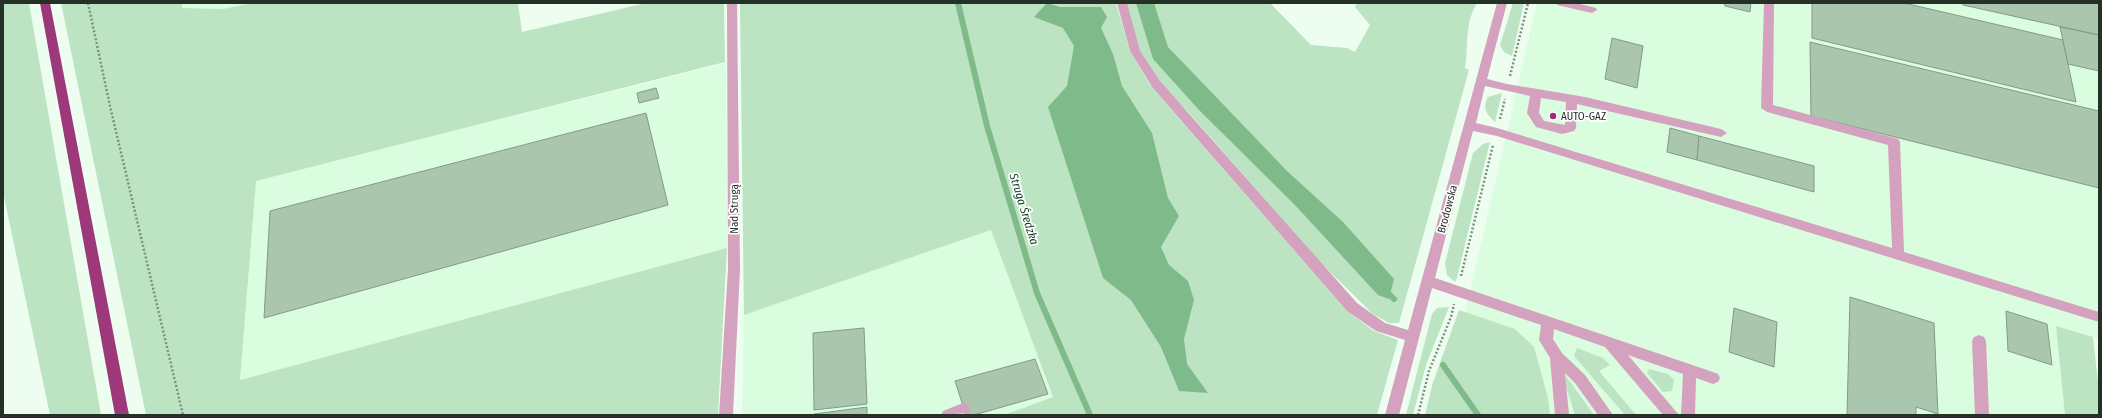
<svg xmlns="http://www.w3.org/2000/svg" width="2102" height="418" viewBox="0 0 2102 418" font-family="'Fira Sans Condensed',sans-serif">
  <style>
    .built { fill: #dafcdf }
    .green { fill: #bce4c2 }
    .water { fill: #7fbb8a }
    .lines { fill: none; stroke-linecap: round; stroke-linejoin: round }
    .stream { stroke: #7fbb8a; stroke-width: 6 }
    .building { fill: #abc6af; stroke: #829b85 }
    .path { stroke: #808e83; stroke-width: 2.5; stroke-dasharray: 2 2; stroke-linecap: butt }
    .minor { fill: #d4a2be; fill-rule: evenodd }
    .highway { fill: #9d387b; fill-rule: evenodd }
    .poi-dot { fill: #a4297e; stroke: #fff; stroke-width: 1.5 }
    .labels { text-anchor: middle; stroke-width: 3.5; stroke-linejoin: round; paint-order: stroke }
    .poi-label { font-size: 11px; fill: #253027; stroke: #fff; text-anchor: start }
    .street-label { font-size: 11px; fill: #253027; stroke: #fff }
    .water-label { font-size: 12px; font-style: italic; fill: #103d1d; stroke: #fff }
  </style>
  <rect width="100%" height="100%" fill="#edfef0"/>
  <g class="built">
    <polygon points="182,3 252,3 223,9 182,8"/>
    <polygon points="1537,3 2099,3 2099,339 2056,326 2065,415 1516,415 1458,343"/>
    <polygon points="726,63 727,248 240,380 256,181"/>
    <polygon points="991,230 1053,397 1004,415 742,415 744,315"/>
  </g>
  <g class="green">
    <polygon points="3,3 29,3 101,415 50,415 3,192"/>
    <polygon points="61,3 182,3 182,8 223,9 252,3 518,3 522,32 646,3 724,3 725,62 256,181 240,380 727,248 718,415 146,415"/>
    <polygon points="740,3 1116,3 1130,51 1150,85 1347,311 1374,331 1398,340 1377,415 1004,415 1053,397 991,230 744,315"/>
    <path d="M1125,3H1270L1311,45L1347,48L1355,52L1370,25L1355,7L1357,3H1477C1464,25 1469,44 1465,68L1469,70L1399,323H1389L1373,314L1321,263L1191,115L1160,83L1140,52Z"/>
    <polygon points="1513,3 1524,3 1512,56 1504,52 1500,45"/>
    <path d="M1502,93L1495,122C1486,114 1482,108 1488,97Z"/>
    <polygon points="1490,142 1457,278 1455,282 1447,275 1445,263 1473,153 1483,144"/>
    <polygon points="1449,307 1426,365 1413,415 1406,415 1432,314 1437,308"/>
    <polygon points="1459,310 1515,329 1534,347 1548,398 1550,415 1425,415 1433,382"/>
    <polygon points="2056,326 2093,337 2099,392 2099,415 2065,415"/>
    <polygon points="1577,348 1603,358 1610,365 1599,371 1636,415 1625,415 1574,356"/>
    <polygon points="1649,369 1668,374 1674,380 1672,391 1663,392 1647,373"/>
    <polygon points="1566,376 1594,415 1575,415 1566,386"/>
  </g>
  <g class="water">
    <polygon points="1047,3 1060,7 1101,7 1107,17 1101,28 1113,54 1122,86 1152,133 1168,198 1179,216 1161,247 1169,265 1188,281 1194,300 1184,339 1187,364 1208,393 1179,391 1161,347 1131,300 1103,278 1048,107 1067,86 1074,46 1063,28 1034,17"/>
    <polygon points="1136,3 1154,3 1168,47 1287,171 1343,222 1394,279 1389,299 1378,295 1294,204 1199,110 1153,59"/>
  </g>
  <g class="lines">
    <g class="stream">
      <polyline points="958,3 987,126 1037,293 1090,415"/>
      <polyline points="1386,291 1394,299"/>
      <polyline points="1443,365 1478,415"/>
    </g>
  </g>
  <g class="building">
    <polygon points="1720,3 1751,3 1750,12 1725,6 1725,4"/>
    <polygon points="1812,3 1904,3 2063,40 2076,102 1812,38"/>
    <polygon points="1962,3 2099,3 2099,35 1963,5"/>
    <polygon points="2060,27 2099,35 2099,71 2068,64"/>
    <polygon points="1612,38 1643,46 1637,88 1605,79"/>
    <polygon points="1810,42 2099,111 2099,188 1811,116"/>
    <polygon points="656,88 659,98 639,103 637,93"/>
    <polygon points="646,113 668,205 264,318 270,211"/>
    <polygon points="1670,128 1699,136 1697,160 1667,152"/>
    <polygon points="1699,136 1814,166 1814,192 1697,160"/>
    <polygon points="1850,297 1934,323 1938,414 1916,407 1916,415 1847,415"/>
    <polygon points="1734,308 1777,322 1774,367 1729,352"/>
    <polygon points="2006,311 2047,324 2052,365 2008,351"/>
    <polygon points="864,328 867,404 814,410 813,333"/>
    <polygon points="1035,359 1048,394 974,415 966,415 955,381"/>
    <polygon points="867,407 867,415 814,415 814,414"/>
  </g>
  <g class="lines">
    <g class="path">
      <polyline points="88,3 110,106 183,415"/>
      <polyline points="1510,76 1528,3"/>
      <polyline points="1500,119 1505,99"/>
      <polyline points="1461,276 1493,145"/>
      <polyline points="1418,415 1429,371 1451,317 1454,304"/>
    </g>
    <g class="minor">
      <polygon points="727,3 737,3 740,269 733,415 719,415 728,269"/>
      <path d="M1117,3H1127L1140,51L1160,81L1357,303L1385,323L1408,330L1497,3H1507L1487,79L1507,84L1585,97L1721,129L1727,133L1721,137L1577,104L1576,128L1574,131L1562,134L1536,127L1527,113L1530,96L1485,86L1476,123L1497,128L1892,248L1888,145L1767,112L1761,108L1764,3H1774L1773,105L1898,139L1900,142L1904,252L2099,312V322L1497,136L1473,131L1435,278L1713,372L1718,374L1720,378L1718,382L1713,384L1696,378L1695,415H1681L1683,374L1628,355L1679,415H1663L1605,347L1554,329L1553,339L1562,353L1585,375L1613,415H1598L1575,383L1565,373L1569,415H1555L1550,358L1539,340L1541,325L1432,288L1399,415H1385L1405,340L1376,331L1347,311L1152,87L1130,51ZM1541,98L1566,102L1565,125L1544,121L1539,113Z"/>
      <polygon points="1556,3 1576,3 1596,8 1597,10 1592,13 1557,5"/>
      <polygon points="1979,335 1984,337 1986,341 1989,415 1975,415 1972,341 1974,337"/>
      <polygon points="963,403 968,405 970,409 968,413 941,415 943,411"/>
    </g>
    <polygon class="highway" points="40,3 50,3 129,415 115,415"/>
  </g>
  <circle class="poi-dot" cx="1553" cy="116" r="4"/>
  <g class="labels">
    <g class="poi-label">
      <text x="1561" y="120">AUTO-GAZ</text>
    </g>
    <g class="street-label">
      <text transform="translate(734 209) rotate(-90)" y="4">Nad Strugą</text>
      <text transform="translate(1447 209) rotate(-75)" y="4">Brodowska</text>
    </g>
    <g class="water-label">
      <text transform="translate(1024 209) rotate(73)" y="4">Struga Średzka</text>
    </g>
  </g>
  <rect width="2102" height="418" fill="none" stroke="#253027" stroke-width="8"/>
</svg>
